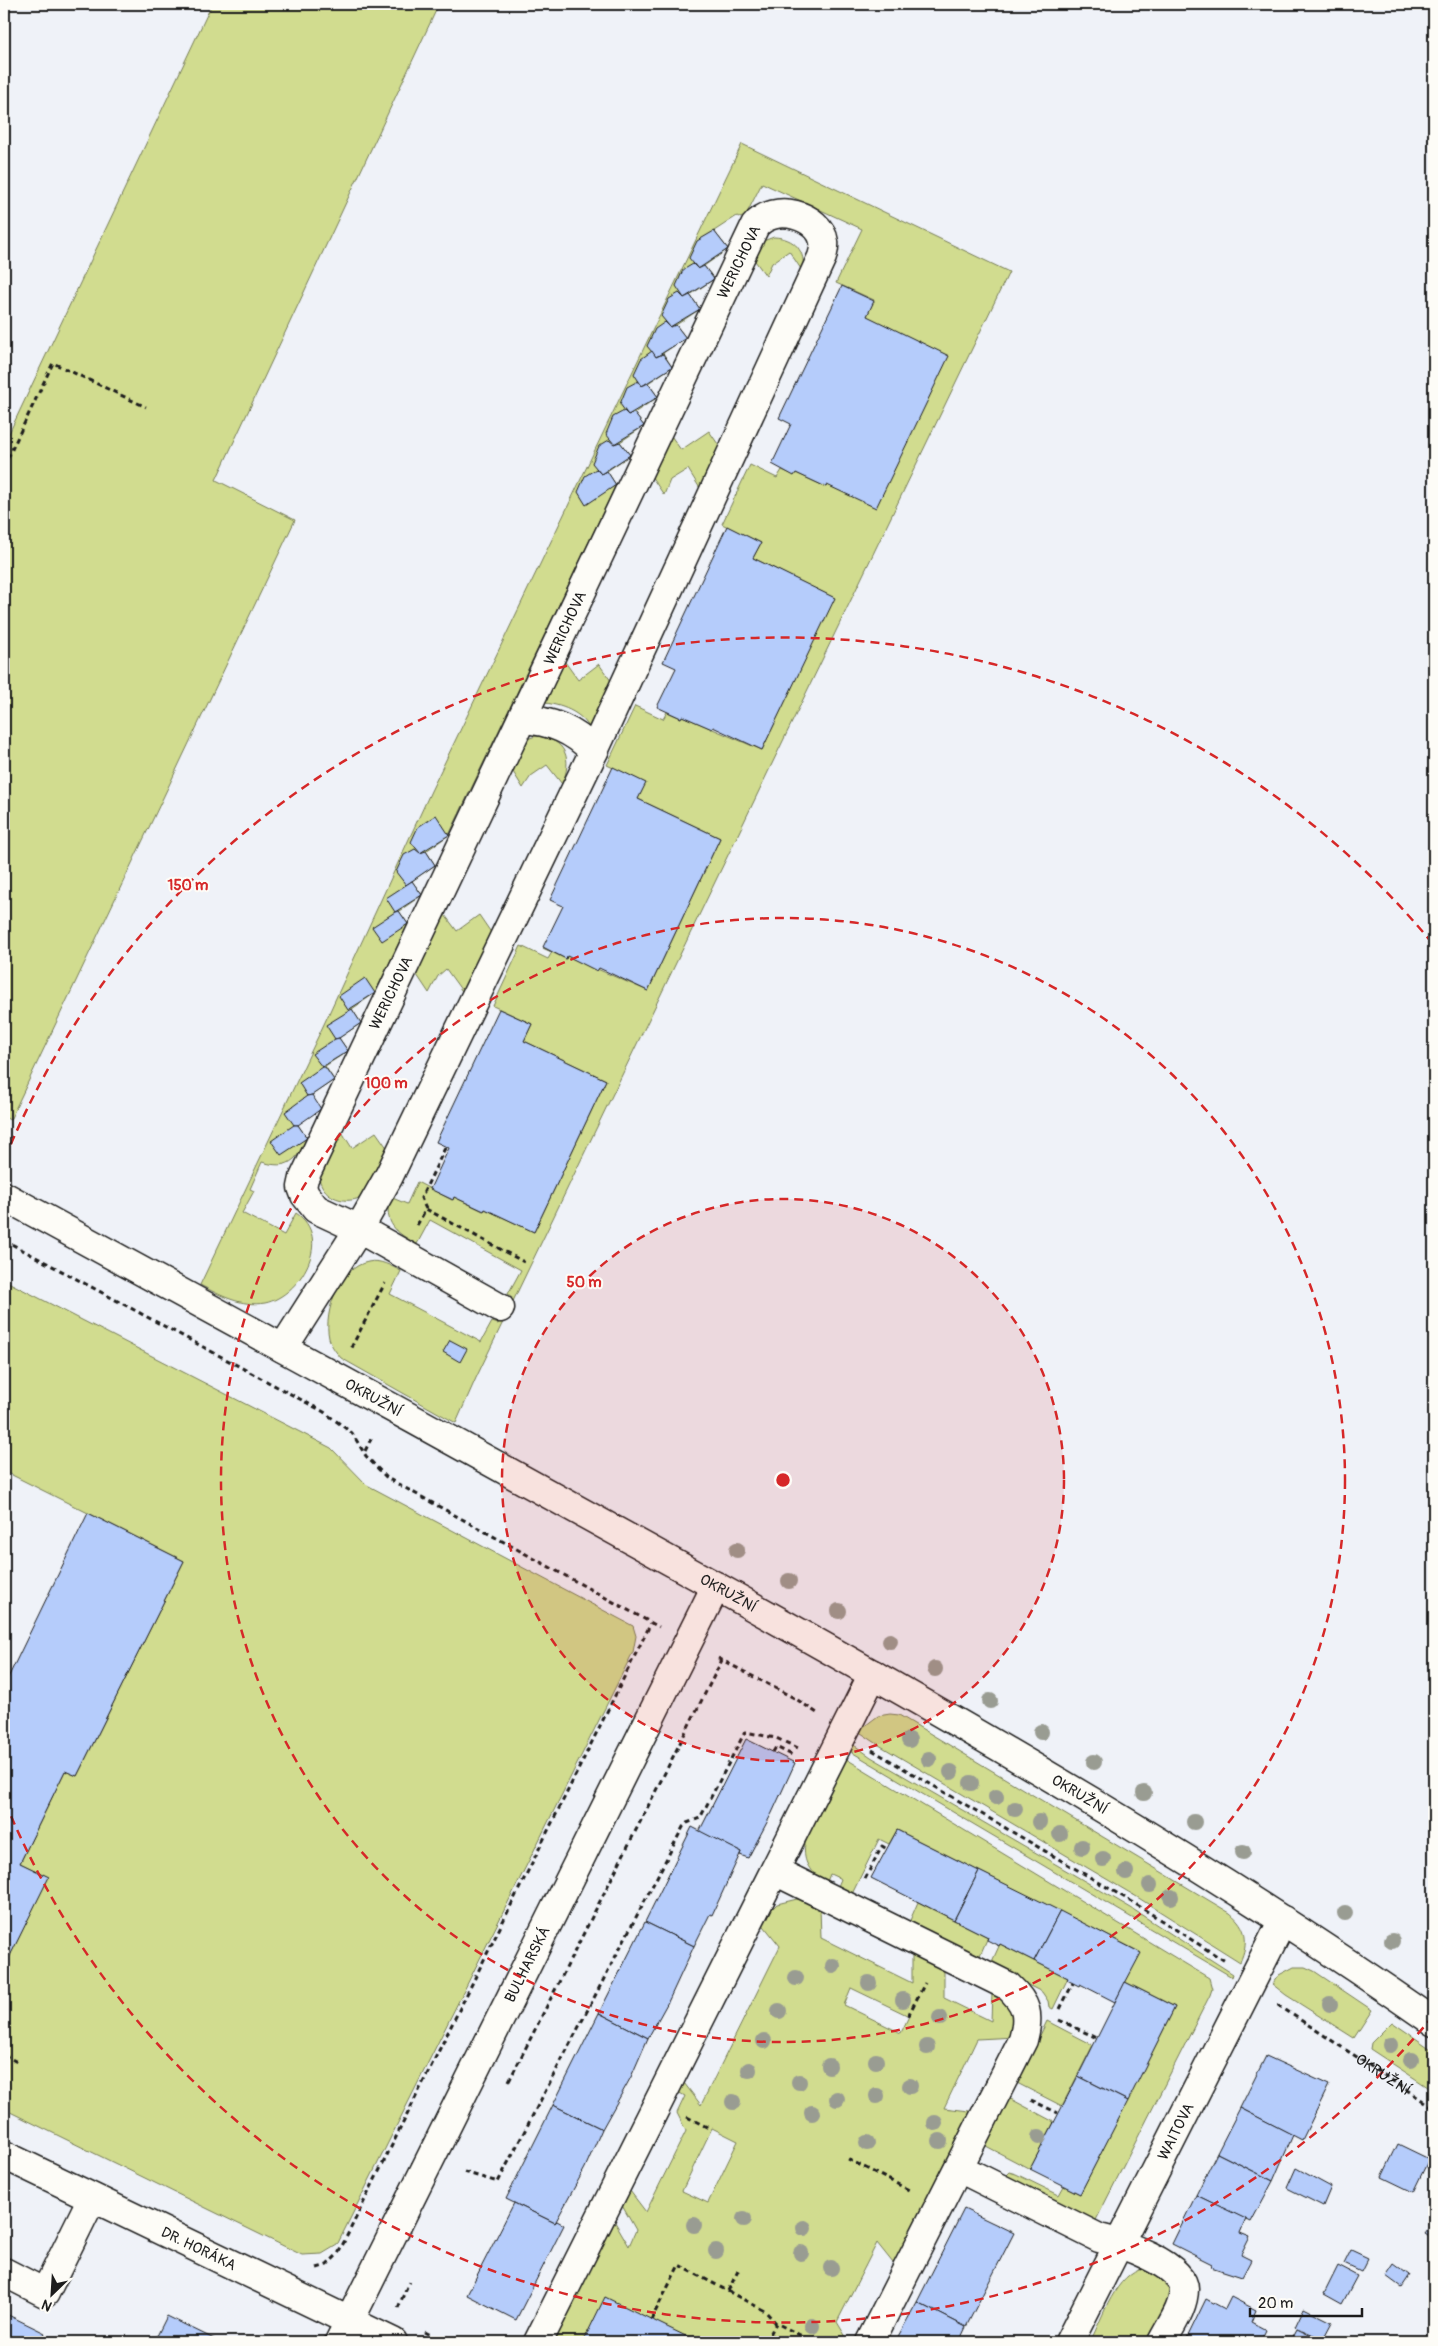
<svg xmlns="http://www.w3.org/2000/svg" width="1438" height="2346" viewBox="0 0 1438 2346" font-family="Pangolin,sans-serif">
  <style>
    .green { fill: #d1dc8f; stroke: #767c56; fill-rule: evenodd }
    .building { fill: #b5ccfb; stroke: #1c1c1c }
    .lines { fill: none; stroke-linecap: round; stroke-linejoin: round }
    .minor-casing { stroke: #1c1c1c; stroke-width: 31 }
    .path { stroke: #1c1c1c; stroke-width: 3; stroke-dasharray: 5 4; stroke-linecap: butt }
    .minor { stroke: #fdfcf7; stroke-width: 28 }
    .tree { fill: #999c92 }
    .ring { fill: none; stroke: #d62828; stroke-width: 2.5; stroke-dasharray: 9 6 }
    .labels { text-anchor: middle; stroke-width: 4; stroke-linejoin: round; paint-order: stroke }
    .street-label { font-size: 15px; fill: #1c1c1c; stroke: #fdfcf7 }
    .centre { fill: #d62828; stroke: #fdfcf7; stroke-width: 2.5 }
    .ring-label { font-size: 15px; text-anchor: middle; font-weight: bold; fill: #d62828; stroke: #fdfcf7; stroke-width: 4; stroke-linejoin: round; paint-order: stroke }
  </style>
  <rect width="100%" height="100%" fill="#eff2f8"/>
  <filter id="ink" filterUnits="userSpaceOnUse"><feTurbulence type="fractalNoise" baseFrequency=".02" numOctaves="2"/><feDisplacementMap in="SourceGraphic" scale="10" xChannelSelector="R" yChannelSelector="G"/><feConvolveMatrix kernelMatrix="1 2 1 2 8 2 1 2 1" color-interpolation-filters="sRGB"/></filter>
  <g filter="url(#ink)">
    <g class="green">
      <polygon points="212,4 439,4 216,480 295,520 10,1120 4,1117 4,444"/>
      <path d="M742,144L1009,272L476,1378L456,1423L341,1358C336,1352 331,1346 329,1338C323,1312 340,1267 368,1262C380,1259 391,1266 401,1271L390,1294L481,1342L492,1322L498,1324L512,1297L508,1294L521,1270L430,1220L417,1244C396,1233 383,1223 390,1197L407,1204L417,1182L452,1200L454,1197L483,1211L485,1209L534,1232L606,1080L524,1041L532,1024L493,1006L521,946L548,959L552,952L543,948L566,959L567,956L648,991L720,838L638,799L645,783L607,765L635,706L663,719L667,712L681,718L682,716L762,750L834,598L753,558L761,543L722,524L750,465L777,478L782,470L794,475L796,473L826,487L867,316L874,300L836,283L862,229L762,183L746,215L741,218L737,216L714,231L728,249L704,266L714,279L690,295L700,309L676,325L686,338L663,353L672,367L648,383L658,397L634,413L644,426L620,442L630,455L607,471L616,485L449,835L426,851L435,865L412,881L422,895L399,911L408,924L375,993L352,1009L361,1023L339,1038L348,1051L325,1066L334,1080L312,1095L298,1125L307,1138C297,1161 288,1170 262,1162L250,1189L254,1191L242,1213L284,1235L296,1213C334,1238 300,1296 265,1303C241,1307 220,1295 200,1285L325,1022L431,791Z"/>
      <path d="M774,237C795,238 806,251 803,272L789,251L772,263L766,276L753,258L763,241Z"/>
      <polygon points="667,430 681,450 709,431 722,450 701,490 688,469 670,480 664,495 649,473"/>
      <path d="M560,655L578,680L599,664L611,681L589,727C578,709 557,704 538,702Z"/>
      <path d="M536,736C566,739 573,759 562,784L547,765L531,776L523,788L510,767L527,739Z"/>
      <polygon points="439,907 457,931 479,915 492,934 464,994 446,969 438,976 429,993 413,969"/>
      <path d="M337,1124L352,1148L376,1132L390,1152L362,1197C342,1206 321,1196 318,1174Z"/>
      <polygon points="4,1280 331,1448 367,1485 633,1626 636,1636 633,1652 337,2245 322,2254 302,2255 4,2109 4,1968 48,1877 20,1863 65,1771 77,1776 184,1561 4,1471"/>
      <path d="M890,1714L899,1715L1230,1913C1247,1927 1249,1942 1240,1962L1137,1897L879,1745L858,1731L878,1716Z"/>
      <polygon points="851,1743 871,1757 1131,1908 1233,1974 1232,1977 848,1750"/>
      <path d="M843,1757L1209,1978L1212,1989L1210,1995L1092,2228L1005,2176L1009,2172L1016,2174L1059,2195L1064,2186L1080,2194L1175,2007L1125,1982L1140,1952L897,1830L889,1844L879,1839L851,1896L837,1889L841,1879L830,1874L826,1884C791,1861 806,1836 820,1806C828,1790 836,1773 843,1757Z"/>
      <path d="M797,1899L808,1901L820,1907L821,1938L912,1983V1953L944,1968V1998L991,2021L992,1993C1014,2005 1013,2015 1015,2037L977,2039L944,2108L978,2112L897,2268L877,2243L837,2322L849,2342H549L612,2217L629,2246L636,2230L620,2202L627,2187L646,2212L686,2131L677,2113L685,2096L676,2091L681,2079L701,2105L780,1946L760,1921L777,1904ZM851,1988L909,2016L901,2033L844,2005ZM712,2128L738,2141L708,2203L682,2191Z"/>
      <polygon points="918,1902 988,1937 978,1960 908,1925"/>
      <polygon points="1000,1944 1068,1978 1053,2009 1049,2007 1048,2001 1042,1992 990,1966"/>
      <polygon points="1294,1967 1305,1967 1314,1971 1372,2010 1354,2038 1286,1995 1272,1984 1279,1975"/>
      <polygon points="1047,2021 1093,2045 1062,2106 1017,2083"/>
      <polygon points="1392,2022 1434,2051 1434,2091 1370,2049 1371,2043"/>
      <polygon points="1009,2098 1054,2122 1030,2169 986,2146"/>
      <path d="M1145,2267L1167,2279L1173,2295L1153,2342H1090C1103,2317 1115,2274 1145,2267Z"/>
    </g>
    <g class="building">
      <polygon points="714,231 728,249 698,269 689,258 697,241"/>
      <polygon points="693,264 698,269 704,266 714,279 684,298 676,286 683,270"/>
      <polygon points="842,286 874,301 867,316 949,356 876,508 827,485 826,487 796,473 794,476 772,464 791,424 779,418"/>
      <polygon points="679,293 684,298 690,295 700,309 670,327 661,316 669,299"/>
      <polygon points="665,322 670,327 676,325 686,338 656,357 647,346 655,329"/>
      <polygon points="652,351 656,357 663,354 672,367 642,386 634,374 641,359"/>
      <polygon points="638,381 642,386 648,383 658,397 628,415 620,404 627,387"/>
      <polygon points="624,411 628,415 634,413 644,426 614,444 606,434 613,417"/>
      <polygon points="609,440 614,444 620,442 630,455 601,474 592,463 599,446"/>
      <polygon points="596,469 601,474 607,471 616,485 586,505 578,492 585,476"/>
      <polygon points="727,526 761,543 753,558 835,598 762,750 713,727 712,729 682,716 681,718 657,707 676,668 663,662"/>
      <polygon points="613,767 646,783 638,799 720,838 648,991 599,968 597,971 567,956 566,959 543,947 563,906 550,900"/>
      <polygon points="436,815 449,835 420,853 411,842 418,827"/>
      <polygon points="415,849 420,853 426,851 435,865 406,885 396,872 404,855"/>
      <polygon points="412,881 422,895 395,912 386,898"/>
      <polygon points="399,911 408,924 382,941 372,927 395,912"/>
      <polygon points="365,978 375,993 348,1010 339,996"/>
      <polygon points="352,1009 361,1023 339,1038 335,1039 326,1025"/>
      <polygon points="499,1009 532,1024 524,1041 606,1080 534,1232 485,1209 484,1211 454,1197 453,1200 430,1189 449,1148 436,1142"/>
      <polygon points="339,1038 348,1051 322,1067 312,1054 335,1039"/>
      <polygon points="322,1067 325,1067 334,1080 312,1095 307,1096 299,1083"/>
      <polygon points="312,1095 321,1109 298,1125 294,1125 285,1112 307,1096"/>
      <polygon points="294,1125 298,1125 307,1138 281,1155 271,1141"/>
      <polygon points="450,1340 467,1349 460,1362 443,1352"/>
      <polygon points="88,1513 184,1561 77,1776 65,1771 20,1863 49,1877 4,1968 4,1686"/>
      <polygon points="746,1739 795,1763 772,1813 748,1858 740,1855 741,1852 699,1832"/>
      <polygon points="692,1827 741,1852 712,1915 710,1914 694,1946 645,1922"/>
      <polygon points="897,1830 979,1871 954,1920 871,1878"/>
      <polygon points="979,1871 1060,1911 1034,1961 1000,1944 999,1946 987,1940 988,1937 954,1920"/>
      <polygon points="1060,1911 1141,1953 1115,2002 1080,1984 1079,1986 1067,1980 1068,1978 1034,1961"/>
      <polygon points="645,1922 694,1946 669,2000 648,2038 599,2013"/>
      <polygon points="1125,1982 1175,2007 1128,2101 1078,2076"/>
      <polygon points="599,2013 648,2038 631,2077 602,2129 553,2105"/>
      <polygon points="1266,2056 1329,2085 1302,2140 1240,2108"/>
      <polygon points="1078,2076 1128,2101 1080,2194 1030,2169"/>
      <polygon points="553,2105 602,2129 585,2168 555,2223 506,2199"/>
      <polygon points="1240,2108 1293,2135 1273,2181 1217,2153"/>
      <polygon points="1398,2144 1429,2159 1413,2192 1382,2177"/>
      <polygon points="1217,2153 1273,2181 1251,2222 1196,2195"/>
      <polygon points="1296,2168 1331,2187 1323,2206 1287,2188"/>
      <polygon points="1196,2195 1246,2219 1240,2233 1250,2237 1241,2255 1251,2260 1242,2277 1211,2267 1212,2264 1172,2244"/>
      <polygon points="514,2203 555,2223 557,2221 564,2225 516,2320 467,2295"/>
      <polygon points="964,2209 1014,2233 966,2327 917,2302"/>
      <polygon points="1434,2222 1434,2240 1425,2234"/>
      <polygon points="1351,2250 1368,2258 1361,2272 1344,2264"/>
      <polygon points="1394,2264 1409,2275 1401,2287 1386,2276"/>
      <polygon points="1338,2266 1357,2276 1342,2304 1324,2294"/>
      <polygon points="605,2297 694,2340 693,2342 583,2342"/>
      <polygon points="1231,2297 1256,2310 1251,2322 1266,2330 1261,2340 1265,2342 1185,2342 1206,2299 1225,2309"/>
      <polygon points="917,2302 966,2327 959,2342 895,2342"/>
      <polygon points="1304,2308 1332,2322 1323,2339 1295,2327"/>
      <polygon points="4,2313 45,2333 40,2342 4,2342"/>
      <polygon points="167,2316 216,2340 215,2342 154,2342"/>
      <polygon points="1297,2329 1324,2342 1290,2342"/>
    </g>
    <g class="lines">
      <g class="minor-casing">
        <g id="minor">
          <path d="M522,719C552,721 573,730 594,751"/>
          <path id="s2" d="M4,1196C249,1330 495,1463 739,1599C976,1731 1212,1867 1434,2022"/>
          <path d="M283,1348L359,1229L389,1176L594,751L822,257C823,253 825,247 824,242C820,215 774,202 755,226L304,1178L302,1187L305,1195L316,1209L359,1229L500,1308"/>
          <path d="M775,1871L1008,1986C1027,2004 1030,2014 1023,2040L870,2342"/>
          <path id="s3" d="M4,2155L393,2342"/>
          <path d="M959,2168L1099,2238C1119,2242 1184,2265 1184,2289C1184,2308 1170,2326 1162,2342"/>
          <polyline points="4,2272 45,2293 92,2198"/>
          <path id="s4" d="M339,2342L716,1586"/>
          <polyline points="538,2342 873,1674"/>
          <path id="s5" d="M1069,2342L1283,1920"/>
        </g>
      </g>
      <g class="path">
        <polyline points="4,466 53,363 146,407"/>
        <polyline points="426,1209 524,1262"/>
        <polyline points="417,1225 426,1209 421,1198 446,1146"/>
        <polyline points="4,1240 324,1412 352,1433 366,1456 387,1478 659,1627"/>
        <polyline points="354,1347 352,1346 385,1283"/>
        <polyline points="365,1451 373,1435"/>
        <polyline points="718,1658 796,1699 817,1713"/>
        <polyline points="872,1750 1134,1903 1225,1961"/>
        <polyline points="773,1752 776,1747 794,1756"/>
        <polyline points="865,1879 882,1846 887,1849"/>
        <path id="s1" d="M1278,2005L1434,2108"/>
        <polyline points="1060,2009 1073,1983"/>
        <polyline points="908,2016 925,1983"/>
        <polyline points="1059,2020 1097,2038"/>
        <polyline points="4,2055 17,2062"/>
        <polyline points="509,2081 722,1660"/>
        <polyline points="1031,2100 1058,2113"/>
        <polyline points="687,2117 711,2129"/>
        <polyline points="848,2159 911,2191"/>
        <polyline points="464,2172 498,2182 683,1827 687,1823 700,1818 745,1732 776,1738 798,1748"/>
        <polyline points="317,2268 327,2265 338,2254 651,1623"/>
        <polyline points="728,2291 740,2267"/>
        <polyline points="398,2308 409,2282"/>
        <polyline points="651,2320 679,2265 765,2311 776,2323 814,2342"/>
        <polyline points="425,2332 433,2336"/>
        <polyline points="766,2342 776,2323"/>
      </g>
      <use href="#minor" class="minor"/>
    </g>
    <g class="tree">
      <circle cx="737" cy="1550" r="8"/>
      <circle cx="789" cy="1581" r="8"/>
      <circle cx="839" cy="1611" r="8"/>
      <circle cx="890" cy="1641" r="8"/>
      <circle cx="935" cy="1669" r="8"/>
      <circle cx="990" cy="1701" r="8"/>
      <circle cx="1041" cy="1732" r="8"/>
      <circle cx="909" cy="1740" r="8"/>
      <circle cx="929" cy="1759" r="8"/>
      <circle cx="1094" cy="1762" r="8"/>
      <circle cx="951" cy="1772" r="8"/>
      <circle cx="971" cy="1783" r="8"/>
      <circle cx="1144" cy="1793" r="8"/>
      <circle cx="996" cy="1797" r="8"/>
      <circle cx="1015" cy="1809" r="8"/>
      <circle cx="1039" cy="1822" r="8"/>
      <circle cx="1194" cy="1822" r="8"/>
      <circle cx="1060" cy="1834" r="8"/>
      <circle cx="1082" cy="1847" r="8"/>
      <circle cx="1243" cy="1852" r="8"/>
      <circle cx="1103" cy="1859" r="8"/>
      <circle cx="1126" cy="1872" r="8"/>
      <circle cx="1150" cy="1885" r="8"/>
      <circle cx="1171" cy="1897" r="8"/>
      <circle cx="1345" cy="1913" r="8"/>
      <circle cx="1392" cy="1941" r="8"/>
      <circle cx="833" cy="1966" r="8"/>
      <circle cx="796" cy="1978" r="8"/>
      <circle cx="869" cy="1983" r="8"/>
      <circle cx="903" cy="2000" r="8"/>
      <circle cx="1330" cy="2004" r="8"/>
      <circle cx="779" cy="2011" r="8"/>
      <circle cx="940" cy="2018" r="8"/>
      <circle cx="764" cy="2041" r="8"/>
      <circle cx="1390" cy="2045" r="8"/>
      <circle cx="927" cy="2047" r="8"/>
      <circle cx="1411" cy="2060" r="8"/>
      <circle cx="876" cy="2061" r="8"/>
      <circle cx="829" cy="2066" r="8"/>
      <circle cx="749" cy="2070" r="8"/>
      <circle cx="799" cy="2082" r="8"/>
      <circle cx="910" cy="2086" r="8"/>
      <circle cx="877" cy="2096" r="8"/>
      <circle cx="837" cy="2099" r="8"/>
      <circle cx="733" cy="2102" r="8"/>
      <circle cx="812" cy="2113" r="8"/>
      <circle cx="935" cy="2123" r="8"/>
      <circle cx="1039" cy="2137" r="8"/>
      <circle cx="940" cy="2141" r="8"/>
      <circle cx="867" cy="2143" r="8"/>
      <circle cx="744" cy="2219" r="8"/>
      <circle cx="694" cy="2225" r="8"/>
      <circle cx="804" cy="2228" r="8"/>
      <circle cx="716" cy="2251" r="8"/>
      <circle cx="801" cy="2253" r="8"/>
      <circle cx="831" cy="2268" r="8"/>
      <circle cx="812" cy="2326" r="8"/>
    </g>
  </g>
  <circle cx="783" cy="1480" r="281" fill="#d62828" fill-opacity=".12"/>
  <g class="ring">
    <circle cx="783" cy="1480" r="281"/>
    <circle cx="783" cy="1480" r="562"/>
    <path d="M1433 2016A842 842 0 0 1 5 1802M5 1158A842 842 0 0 1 1433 944"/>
  </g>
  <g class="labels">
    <g class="street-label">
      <text transform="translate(739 262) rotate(-64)" y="5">WERICHOVA</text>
      <text transform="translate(565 628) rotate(-65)" y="5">WERICHOVA</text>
      <text transform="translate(391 993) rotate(-64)" y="5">WERICHOVA</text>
      <text dy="5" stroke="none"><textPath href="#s2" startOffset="421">OKRUŽNÍ</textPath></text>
      <text dy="5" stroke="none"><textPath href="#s2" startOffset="826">OKRUŽNÍ</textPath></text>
      <text dy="5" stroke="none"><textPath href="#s2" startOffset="1231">OKRUŽNÍ</textPath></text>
      <text dy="5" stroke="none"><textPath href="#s4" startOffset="422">BULHARSKÁ</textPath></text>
      <text dy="5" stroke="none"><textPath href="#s1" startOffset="126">OKRUŽNÍ</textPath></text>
      <text dy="5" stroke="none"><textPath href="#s5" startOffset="236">WAITOVA</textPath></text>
      <text dy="5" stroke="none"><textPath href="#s3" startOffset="216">DR. HORÁKA</textPath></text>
    </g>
  </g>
  <circle cx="783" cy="1480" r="8" class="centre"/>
  <g class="ring-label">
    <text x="188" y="890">150 m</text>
    <text x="386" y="1088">100 m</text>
    <text x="584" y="1287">50 m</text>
  </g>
  <rect width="1438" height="2346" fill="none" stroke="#fdfcf7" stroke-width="20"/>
  <rect x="10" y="10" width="1418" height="2326" fill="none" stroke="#1c1c1c" stroke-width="2" filter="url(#ink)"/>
  <g transform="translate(52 2294) rotate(205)" stroke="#fdfcf7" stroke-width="4" paint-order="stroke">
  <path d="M0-4L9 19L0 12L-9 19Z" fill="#1c1c1c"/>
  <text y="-8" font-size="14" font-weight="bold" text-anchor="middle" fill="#1c1c1c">N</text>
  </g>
  <path d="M1250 2308v8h112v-8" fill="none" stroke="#1c1c1c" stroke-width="2.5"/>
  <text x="1258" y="2308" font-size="15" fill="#1c1c1c" stroke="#fdfcf7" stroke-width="4" paint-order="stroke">20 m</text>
</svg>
